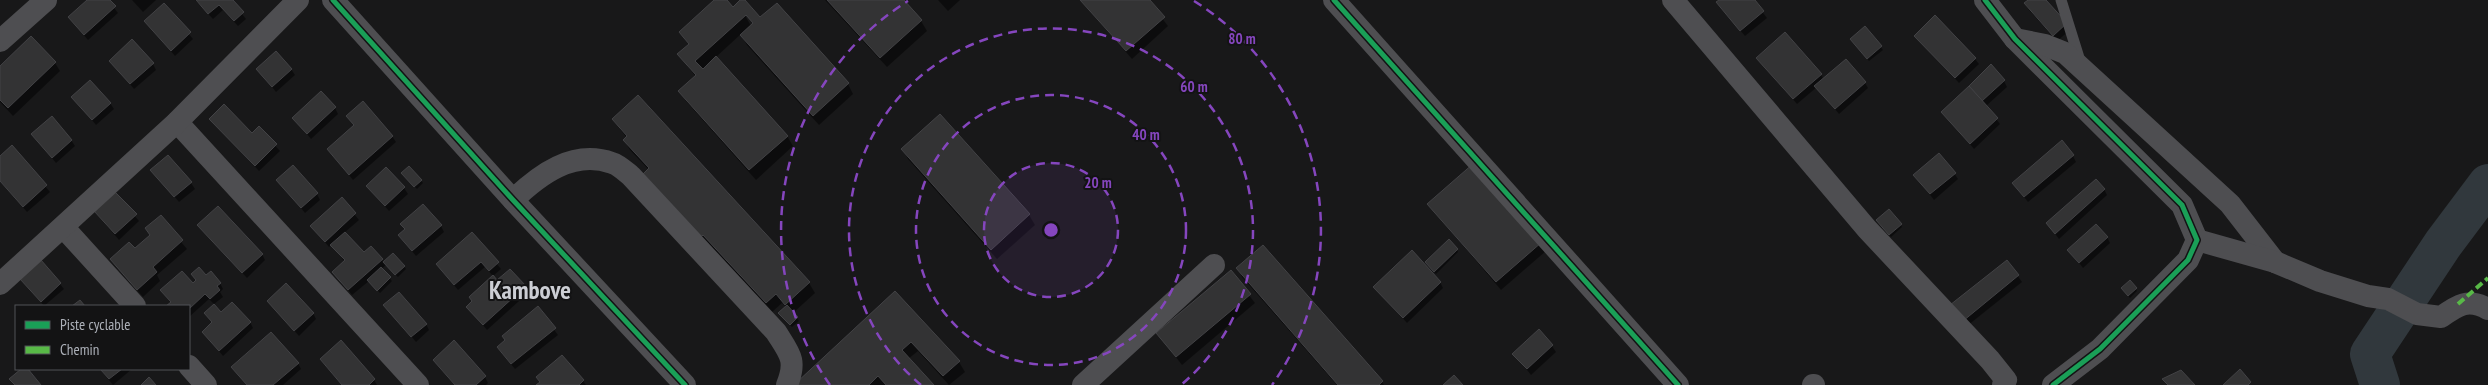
<svg xmlns="http://www.w3.org/2000/svg" width="2488" height="385" viewBox="0 0 2488 385" font-family="'PT Sans Narrow',sans-serif">
  <style>
    .shadow { fill: #0007; fill-rule: evenodd }
    .lines { fill: none; stroke-linecap: round; stroke-linejoin: round }
    .river { stroke: #31383d; stroke-width: 40 }
    .building { fill: #333334; stroke: #424245 }
    .service { stroke: #4e4e51; stroke-width: 11 }
    .minor { stroke: #4e4e51; stroke-width: 22 }
    .quiet { stroke: #58b947; stroke-width: 4; stroke-dasharray: 8 4; stroke-linecap: butt }
    .cycleway-casing { stroke: #131314; stroke-width: 8 }
    .cycleway { stroke: #1a9f57; stroke-width: 5 }
    .ring { fill: none; stroke: #8546be; stroke-width: 2.5; stroke-dasharray: 9 6 }
    .labels { text-anchor: middle; stroke-width: 4; stroke-linejoin: round; paint-order: stroke }
    .town-label { font-size: 25px; font-weight: bold; fill: #ccced4; stroke: #131314 }
    .centre { fill: #8546be; stroke: #131314; stroke-width: 2.5 }
    .ring-label { font-size: 15px; text-anchor: middle; font-weight: bold; fill: #8546be; stroke: #131314; stroke-width: 4; stroke-linejoin: round; paint-order: stroke }
  </style>
  <rect width="100%" height="100%" fill="#181819"/>
  <g class="shadow">
    <polygon points="89,0 108,0 118,13 88,40 69,18"/>
    <polygon points="132,0 156,0 143,12"/>
    <polygon points="195,0 231,0 246,19 238,26 223,10 213,19"/>
    <path d="M716,0H725L733,8L743,0L760,19L776,4L848,84L853,94L819,125L747,45L741,34L716,57L787,136L793,146L756,180L686,101L680,91L696,77L679,55L689,45L680,32ZM744,9L753,24L751,26L742,10Z"/>
    <polygon points="825,0 902,0 921,21 927,31 887,67"/>
    <polygon points="938,0 960,0 948,11"/>
    <polygon points="1081,0 1148,0 1168,26 1132,59"/>
    <polygon points="1721,0 1753,0 1767,18 1745,36 1721,8"/>
    <polygon points="2029,0 2045,0 2070,30 2057,41 2029,10 2025,4"/>
    <polygon points="164,5 193,39 175,56 145,21"/>
    <polygon points="1865,28 1883,50 1869,61 1853,42"/>
    <polygon points="1916,36 1975,59 1979,64 1959,83"/>
    <polygon points="31,38 55,63 60,71 13,116 0,102 0,68"/>
    <polygon points="1758,59 1821,75 1824,80 1865,83 1868,88 1839,114 1817,87 1797,104"/>
    <polygon points="111,61 153,64 156,70 134,89"/>
    <polygon points="258,69 291,69 295,75 276,92"/>
    <polygon points="2004,81 2007,87 1986,106 2000,124 1974,149 1943,112"/>
    <polygon points="73,97 110,103 114,109 96,125"/>
    <polygon points="638,97 809,283 815,293 793,313 799,321 792,327 781,316 786,307 782,303 772,312 704,250 649,170 630,150 624,140 627,138 613,120"/>
    <polygon points="335,108 338,114 311,139 294,118"/>
    <polygon points="348,116 392,136 396,142 353,180 328,149 355,126"/>
    <polygon points="211,119 252,135 259,128 280,151 259,171"/>
    <polygon points="33,135 71,140 75,146 56,163"/>
    <polygon points="12,147 50,192 27,212 0,181 0,157"/>
    <polygon points="903,149 1029,215 1035,225 997,259 908,159"/>
    <polygon points="2073,156 2076,162 2028,202 2013,183"/>
    <polygon points="409,167 423,183 417,189 404,176"/>
    <polygon points="152,170 191,183 195,189 179,202"/>
    <polygon points="1954,173 1958,179 1934,200 1915,175"/>
    <polygon points="278,180 317,194 320,200 305,213"/>
    <polygon points="367,186 404,188 408,194 389,211"/>
    <polygon points="2104,189 2107,195 2059,239 2047,223"/>
    <polygon points="115,193 139,221 119,240 95,212"/>
    <polygon points="342,199 359,220 344,233 364,254 382,260 383,263 393,254 406,269 398,277 386,265 381,269 392,281 380,293 369,281 352,295 334,272 345,262 332,244 329,247 312,227"/>
    <polygon points="1429,205 1541,242 1546,251 1501,290"/>
    <polygon points="160,217 187,249 157,275 160,281 143,297 112,260 135,250 151,236"/>
    <polygon points="1877,221 1901,225 1902,227 1891,237"/>
    <polygon points="402,224 441,226 444,232 416,256 399,236 405,230"/>
    <polygon points="199,225 262,254 265,260 247,278"/>
    <polygon points="472,234 501,269 493,276 485,267 458,290 437,265"/>
    <polygon points="2107,237 2110,243 2083,268 2069,250"/>
    <polygon points="1263,246 1382,382 1384,385 1337,385 1242,277 1238,268"/>
    <polygon points="1457,250 1458,252 1436,274 1426,263"/>
    <polygon points="2007,261 2022,282 1967,326 1955,311"/>
    <polygon points="510,271 528,293 487,330 468,307"/>
    <polygon points="1231,272 1255,303 1182,365 1158,334"/>
    <polygon points="206,276 220,283 223,289 220,292 223,297 214,304 209,299 189,317 189,306 168,306 171,303 162,290 192,285"/>
    <polygon points="22,279 60,284 64,289 44,306"/>
    <polygon points="1440,282 1443,288 1407,323 1375,287"/>
    <polygon points="2136,289 2137,291 2130,298 2124,291"/>
    <polygon points="895,293 959,362 965,372 949,385 918,351 908,359 932,385 799,385"/>
    <polygon points="268,301 313,313 316,319 299,336"/>
    <polygon points="385,305 426,324 429,330 416,342"/>
    <polygon points="538,308 558,335 515,369 502,353"/>
    <polygon points="205,313 221,314 250,322 253,328 223,356 203,332 213,323"/>
    <polygon points="341,342 374,380 377,385 342,385 325,365 321,359"/>
    <polygon points="454,342 485,377 488,383 486,385 455,385 438,366 434,360"/>
    <polygon points="1552,346 1556,352 1531,375 1514,354"/>
    <polygon points="562,356 583,381 586,385 538,385"/>
    <polygon points="298,363 301,369 283,385 247,385 233,367"/>
    <polygon points="100,369 132,369 113,385"/>
  </g>
  <g class="lines">
    <polyline class="river" points="2380,385 2370,354 2443,244 2488,184"/>
  </g>
  <g class="building">
    <polygon points="87,0 110,0 116,6 84,35 68,17"/>
    <polygon points="196,0 233,0 244,12 234,21 219,5 208,14"/>
    <polygon points="714,0 727,0 733,7 740,0 745,0 760,17 777,3 849,83 813,116 740,35 753,23 746,15 695,61 703,69 716,56 788,136 749,170 678,91 696,75 677,54 689,44 679,32"/>
    <polygon points="827,0 904,0 922,20 880,58"/>
    <polygon points="1080,0 1150,0 1165,17 1126,51"/>
    <polygon points="1719,0 1755,0 1764,11 1740,31 1716,2"/>
    <polygon points="2028,0 2046,0 2067,23 2053,36 2024,3"/>
    <polygon points="164,3 191,32 171,51 144,21"/>
    <polygon points="1935,15 1976,58 1955,78 1914,36"/>
    <polygon points="1865,26 1882,46 1867,59 1850,39"/>
    <polygon points="1785,32 1822,74 1793,99 1756,58"/>
    <polygon points="31,36 56,62 8,108 0,100 0,66"/>
    <polygon points="132,39 154,63 130,84 109,61"/>
    <polygon points="276,51 292,69 272,87 256,69"/>
    <polygon points="1846,59 1866,82 1835,109 1814,86"/>
    <polygon points="1991,64 2005,80 1982,101 1969,86"/>
    <polygon points="90,80 111,103 92,120 71,97"/>
    <polygon points="1969,86 1998,118 1970,144 1941,112"/>
    <polygon points="321,91 336,107 307,134 292,118"/>
    <polygon points="638,95 810,282 785,305 776,294 766,303 703,235 697,241 639,178 649,168 623,140 627,136 612,119"/>
    <polygon points="363,101 393,136 349,175 327,149 354,125 346,116"/>
    <polygon points="224,104 252,133 259,126 277,144 255,166 209,119"/>
    <polygon points="940,114 1030,214 991,250 901,149"/>
    <polygon points="52,116 72,140 52,158 31,134"/>
    <polygon points="2062,140 2074,155 2024,197 2012,183"/>
    <polygon points="12,145 47,185 23,207 0,181 0,156"/>
    <polygon points="1939,153 1956,173 1930,194 1913,175"/>
    <polygon points="168,155 192,182 174,197 150,170"/>
    <polygon points="1474,163 1542,242 1496,282 1427,204"/>
    <polygon points="293,165 318,193 301,208 276,180"/>
    <polygon points="409,166 422,180 414,187 401,173"/>
    <polygon points="386,167 405,187 385,206 366,186"/>
    <polygon points="2096,179 2105,189 2055,234 2046,223"/>
    <polygon points="115,192 137,214 115,234 94,211"/>
    <polygon points="342,197 356,213 325,242 310,226"/>
    <polygon points="423,204 442,225 412,251 398,235 405,229 400,224"/>
    <polygon points="218,206 263,254 242,273 197,225"/>
    <polygon points="1889,209 1902,224 1889,235 1876,220"/>
    <polygon points="161,215 183,240 153,267 157,272 137,290 110,259 129,242 135,248 150,235 145,228"/>
    <polygon points="2096,224 2108,237 2079,263 2067,250"/>
    <polygon points="345,232 364,252 371,246 383,259 348,290 332,272 345,260 330,245"/>
    <polygon points="472,232 499,262 489,271 481,262 454,285 436,264"/>
    <polygon points="1449,239 1458,249 1434,272 1425,262"/>
    <polygon points="1263,245 1383,381 1379,385 1338,385 1236,268"/>
    <polygon points="1412,250 1441,282 1403,318 1373,287"/>
    <polygon points="393,253 405,266 395,275 383,262"/>
    <polygon points="41,260 61,283 41,302 20,279"/>
    <polygon points="2007,260 2019,275 1963,321 1950,305"/>
    <polygon points="199,267 206,275 211,271 221,283 217,286 220,290 210,299 205,294 189,309 189,306 166,306 171,302 160,290 182,271 193,283 196,280 191,274"/>
    <polygon points="381,267 391,277 377,291 367,280"/>
    <polygon points="510,269 526,286 483,325 466,307 472,301 469,297 493,275 497,280"/>
    <polygon points="1231,270 1251,294 1176,357 1156,333"/>
    <polygon points="2130,280 2137,288 2128,296 2121,288"/>
    <polygon points="286,283 314,313 294,331 267,301"/>
    <polygon points="895,291 960,361 943,376 911,342 902,350 934,385 886,385 878,376 869,385 798,385 796,383"/>
    <polygon points="399,292 427,324 411,337 383,305"/>
    <polygon points="80,300 85,306 72,306"/>
    <polygon points="232,302 251,322 219,351 202,332 212,322 204,313 214,304 221,312"/>
    <polygon points="787,305 798,317 790,325 778,313"/>
    <polygon points="538,306 556,328 511,364 497,347 505,340 502,336"/>
    <polygon points="1539,329 1553,345 1527,369 1512,354"/>
    <polygon points="271,332 299,363 273,385 247,385 231,367"/>
    <polygon points="341,340 375,379 369,385 342,385 320,359"/>
    <polygon points="454,340 486,376 476,385 455,385 433,360"/>
    <polygon points="562,355 584,380 579,385 536,385 540,382 536,377"/>
    <polygon points="21,369 28,369 41,385 15,385 9,379"/>
    <polygon points="100,369 122,369 109,379"/>
    <polygon points="2240,369 2251,382 2248,385 2223,385"/>
    <polygon points="2181,370 2195,385 2168,385 2162,379"/>
    <polygon points="1454,375 1463,385 1443,385"/>
    <polygon points="149,377 156,385 141,385"/>
  </g>
  <g class="lines">
    <polyline class="service" points="2061,0 2080,61"/>
    <g class="minor">
      <polyline points="333,0 513,200 685,385"/>
      <polyline points="1334,0 1678,385"/>
      <polyline points="1673,0 1867,229 1990,360 2006,380 2003,385"/>
      <polyline points="1985,0 2015,39 2182,205 2197,240 2188,260 2100,349 2053,385"/>
      <polyline points="2015,39 2045,45 2065,53 2230,204 2275,262"/>
      <polyline points="0,41 46,0"/>
      <polyline points="177,122 418,385"/>
      <path d="M513,200C539,175 573,149 612,163C619,165 626,172 631,176L776,332C790,354 797,360 787,385"/>
      <polyline points="64,228 135,306"/>
      <path d="M2197,240L2275,262L2320,281L2368,296L2388,299L2417,314L2441,317C2458,305 2468,298 2488,309"/>
      <polyline points="0,284 177,122 298,0"/>
      <polyline points="189,366 206,385"/>
      <polyline points="1083,385 1214,265"/>
      <polyline points="1813,385 1814,385"/>
    </g>
    <polyline class="quiet" points="2458,304 2488,278"/>
    <g class="cycleway-casing">
      <g id="cycleway">
        <polyline points="333,0 513,200 685,385"/>
        <polyline points="1334,0 1678,385"/>
        <polyline points="1985,0 2015,39 2182,205 2197,240 2188,260 2100,349 2053,385"/>
      </g>
    </g>
    <use href="#cycleway" class="cycleway"/>
  </g>
  <circle cx="1051" cy="230" r="67" fill="#8546be" fill-opacity=".12"/>
  <g class="ring">
    <circle cx="1051" cy="230" r="67"/>
    <circle cx="1051" cy="230" r="135"/>
    <path d="M921 385A202 202 0 1 1 1181 385"/>
    <path d="M830 385A270 270 0 0 1 908 1M1194 1A270 270 0 0 1 1272 385"/>
  </g>
  <g class="labels">
    <g class="town-label">
      <text x="530" y="299">Kambove</text>
    </g>
  </g>
  <circle cx="1051" cy="230" r="8" class="centre"/>
  <g class="ring-label">
    <text x="1242" y="44">80 m</text>
    <text x="1194" y="92">60 m</text>
    <text x="1146" y="140">40 m</text>
    <text x="1098" y="188">20 m</text>
  </g>
  <rect x="15" y="305" width="175" height="65" fill="#131314" stroke="#505256"/>
  <rect x="25" y="321" width="25" height="8" fill="#1a9f57" stroke="#505256"/>
  <text x="60" y="330" font-size="15" fill="#acb0b8">Piste cyclable</text>
  <rect x="25" y="346" width="25" height="8" fill="#58b947" stroke="#505256"/>
  <text x="60" y="355" font-size="15" fill="#acb0b8">Chemin</text>
</svg>
